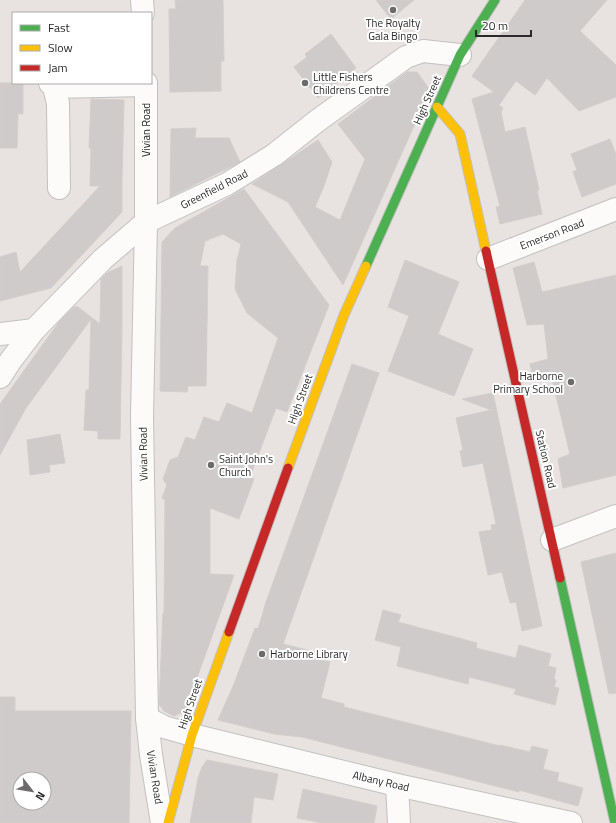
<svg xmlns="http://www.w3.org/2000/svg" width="616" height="823" viewBox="0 0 616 823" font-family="'Titillium Web',sans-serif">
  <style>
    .building { fill: #cfcbca; stroke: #d3cecc; fill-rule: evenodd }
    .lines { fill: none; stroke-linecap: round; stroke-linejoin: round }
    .street-casing { stroke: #c2c1c1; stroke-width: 24 }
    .fast-casing { stroke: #c2c1c1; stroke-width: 11 }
    .slow-casing { stroke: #c2c1c1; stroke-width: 11 }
    .jam-casing { stroke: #c2c1c1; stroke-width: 11 }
    .street { stroke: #fcfbfa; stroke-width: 22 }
    .fast { stroke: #4caf50; stroke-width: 9 }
    .slow { stroke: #ffc107; stroke-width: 9 }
    .jam { stroke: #c62828; stroke-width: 9 }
    .poi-dot { fill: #6c6a6a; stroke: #fff; stroke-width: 1.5 }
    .labels { text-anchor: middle; stroke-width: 4; stroke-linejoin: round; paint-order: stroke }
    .poi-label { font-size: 11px; fill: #2a2a2a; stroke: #fff; text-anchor: start }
    .street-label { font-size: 11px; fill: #2a2a2a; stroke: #fff }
  </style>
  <rect width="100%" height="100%" fill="#e8e2e0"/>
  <g class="building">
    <polygon points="175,0 223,0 224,61 221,61 221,91 170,92 169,9 176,9"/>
    <polygon points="376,0 414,0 391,19"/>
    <polygon points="525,0 607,0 580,31 616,65 616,97 579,111 547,78 535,95 516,81 499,105 503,108 501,112 505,132 525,127 539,190 537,190 542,214 500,224 496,207 500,206 472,99 494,92 472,76"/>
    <polygon points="331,34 356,68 318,98 294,67 307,57 305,54"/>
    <polygon points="407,72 417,72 430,90 343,285 288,202 252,184 318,140 332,162 324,186 315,207 340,220 365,159 338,124"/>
    <polygon points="0,83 23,83 23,114 18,114 17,148 0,148"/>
    <polygon points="91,99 124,100 122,179 122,212 51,288 0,301 0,257 16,252 20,272 100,186 90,186 91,148 89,148"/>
    <polygon points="196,128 195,138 229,138 240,162 170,197 171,129"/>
    <polygon points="610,139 616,155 616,184 582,197 573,172 577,170 571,154"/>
    <polygon points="244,189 329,305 287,412 276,408 250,477 254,479 239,519 210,508 210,574 234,575 185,711 174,716 164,711 159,704 163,613 164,612 165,500 162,498 167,485 163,479 170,460 178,457 186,437 195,440 204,417 219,422 227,403 252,413 278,338 247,313 235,289 237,260 241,244 223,234 210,239 209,238 209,240 205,241 200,266 208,266 206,386 188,386 187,392 160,391 162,242 175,228"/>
    <polygon points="405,260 459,282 438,334 473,349 454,396 388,371 409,316 388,307"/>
    <polygon points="534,262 542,292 616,275 616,475 563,488 558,459 570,454 552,379 534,382 530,364 548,359 544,324 527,325 513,268"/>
    <polygon points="122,266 122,326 120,439 98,439 98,431 84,430 86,390 89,390 91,319 26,408 0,455 0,404 59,322 74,307 78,307 100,324 101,279 107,273"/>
    <polygon points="352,364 379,373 283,644 323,654 322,660 330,662 321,698 344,704 344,707 500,746 500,745 530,752 532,746 548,750 543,769 559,773 557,781 583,788 578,806 519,790 519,792 302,737 274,734 218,720 234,684 255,628 258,629 266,602"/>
    <polygon points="493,393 542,626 522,631 516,602 510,603 502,572 488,575 479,532 492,530 491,525 496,524 483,463 463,467 460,451 463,450 456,418 491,410 462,399"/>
    <polygon points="60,434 65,463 49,465 50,472 30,475 27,440"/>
    <polygon points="616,553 616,693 609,694 581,562"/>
    <polygon points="383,610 401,615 398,622 477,643 476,648 516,658 519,645 551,654 548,666 556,668 554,679 556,680 554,687 559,688 555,705 514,694 516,689 469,677 468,684 397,666 401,647 375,640"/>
    <path d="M0,697H15V711H131L129,823H0ZM20,779H44V803H20Z"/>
    <polygon points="207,760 278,774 273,800 254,797 251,823 190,823 198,778 202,767"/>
    <polygon points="303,789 377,806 374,823 322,823 297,818"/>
  </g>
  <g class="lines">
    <g class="street-casing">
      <g id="street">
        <polyline points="142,0 143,13"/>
        <polyline points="50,83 54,87 146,85"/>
        <polyline points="146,83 146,222 142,417 147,718 151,755 162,823"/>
        <polyline points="54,87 58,103 59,188"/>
        <polyline points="488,259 616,209"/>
        <polyline points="0,334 34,330"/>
        <polyline points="0,377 11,360 34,330 103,259 146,222 227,184 274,155 317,121 406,57 423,51 460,55"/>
        <polyline points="552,540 616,516"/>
        <polyline points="147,718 164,727 192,735 397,785 571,823"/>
        <polyline points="397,785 399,823"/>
      </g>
    </g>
    <g class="fast-casing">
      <g id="fast">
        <polyline points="366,266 460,55 495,0"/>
        <polyline points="560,578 615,823"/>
      </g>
    </g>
    <g class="slow-casing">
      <g id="slow">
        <polyline points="437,107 460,134 486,251"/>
        <polyline points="288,468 344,315 366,266"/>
        <polyline points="168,823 192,735 229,632"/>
      </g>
    </g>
    <g class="jam-casing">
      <g id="jam">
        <polyline points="486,251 560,578"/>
        <polyline points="229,632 288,468"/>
      </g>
    </g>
    <use href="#street" class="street"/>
    <use href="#fast" class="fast"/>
    <use href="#slow" class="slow"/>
    <use href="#jam" class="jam"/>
  </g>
  <g class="poi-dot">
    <circle cx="393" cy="10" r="4"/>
    <circle cx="305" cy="83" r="4"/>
    <circle cx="571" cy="382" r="4"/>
    <circle cx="211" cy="465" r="4"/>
    <circle cx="262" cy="654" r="4"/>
  </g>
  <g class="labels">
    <g class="poi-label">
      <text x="393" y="27" text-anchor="middle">The Royalty<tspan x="393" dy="13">Gala Bingo</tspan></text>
      <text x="313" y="81">Little Fishers<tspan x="313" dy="13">Childrens Centre</tspan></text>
      <text x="563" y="380" text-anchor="end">Harborne<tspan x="563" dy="13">Primary School</tspan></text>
      <text x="219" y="463">Saint John's<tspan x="219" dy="13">Church</tspan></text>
      <text x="270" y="658">Harborne Library</text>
    </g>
    <g class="street-label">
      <text transform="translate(427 100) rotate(-66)" y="4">High Street</text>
      <text transform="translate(146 130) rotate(-90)" y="4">Vivian Road</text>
      <text transform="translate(214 189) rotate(-27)" y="4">Greenfield Road</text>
      <text transform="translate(552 234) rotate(-21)" y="4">Emerson Road</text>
      <text transform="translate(300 399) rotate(-70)" y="4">High Street</text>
      <text transform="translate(143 454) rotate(-91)" y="4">Vivian Road</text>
      <text transform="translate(546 459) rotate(77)" y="4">Station Road</text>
      <text transform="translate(190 704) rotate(-71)" y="4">High Street</text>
      <text transform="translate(155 777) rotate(81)" y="4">Vivian Road</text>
      <text transform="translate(381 781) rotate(13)" y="4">Albany Road</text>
    </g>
  </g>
  <rect x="12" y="12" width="140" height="72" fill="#ffffff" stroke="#aaaaaa"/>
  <rect x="20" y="25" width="20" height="6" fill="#4caf50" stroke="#aaaaaa"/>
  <text x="48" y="32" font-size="12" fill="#2a2a2a">Fast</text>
  <rect x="20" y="45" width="20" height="6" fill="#ffc107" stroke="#aaaaaa"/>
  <text x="48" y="52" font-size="12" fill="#2a2a2a">Slow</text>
  <rect x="20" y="65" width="20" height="6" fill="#c62828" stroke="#aaaaaa"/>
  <text x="48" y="72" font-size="12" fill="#2a2a2a">Jam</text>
  <g transform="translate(32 791) rotate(121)"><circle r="19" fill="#ffffff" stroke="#aaaaaa"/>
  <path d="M0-3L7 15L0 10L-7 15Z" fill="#6c6a6a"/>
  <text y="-6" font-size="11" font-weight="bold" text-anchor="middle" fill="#2a2a2a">N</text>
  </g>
  <path d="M476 30v6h55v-6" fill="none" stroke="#2a2a2a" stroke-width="2"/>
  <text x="482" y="30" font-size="12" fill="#2a2a2a" stroke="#ffffff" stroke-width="3" paint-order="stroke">20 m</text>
</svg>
